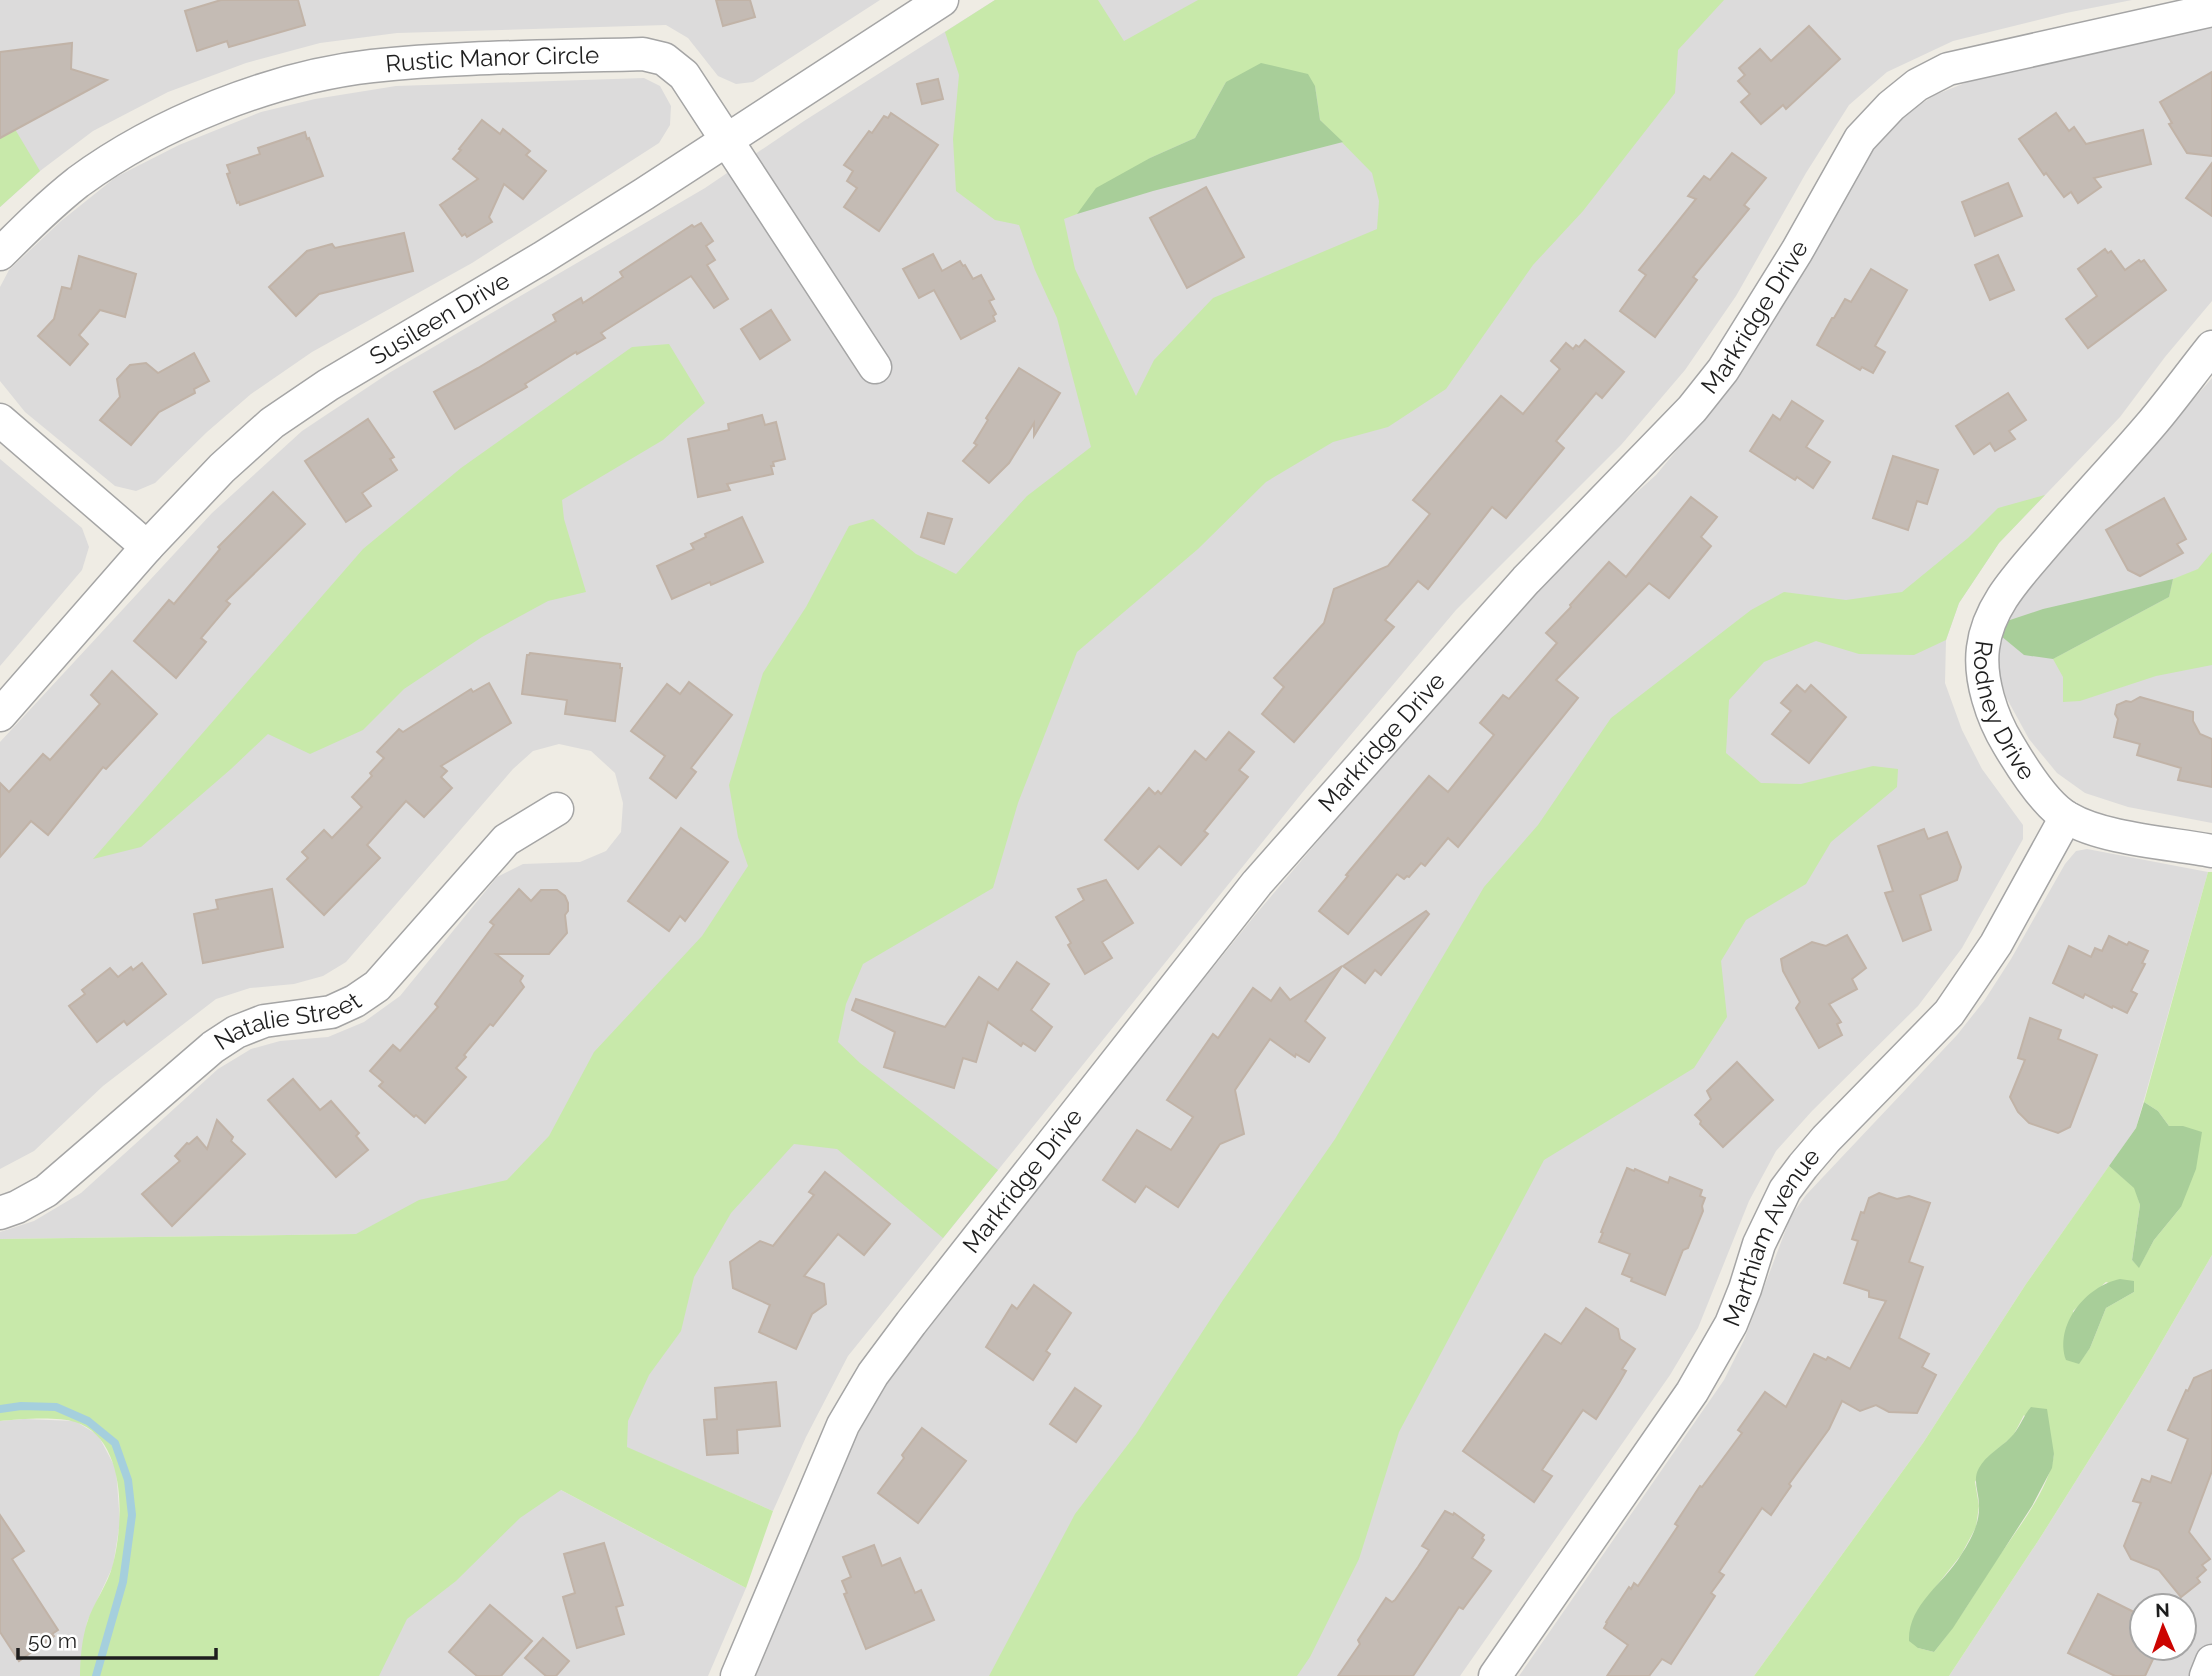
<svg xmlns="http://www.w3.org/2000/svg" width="2212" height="1676" viewBox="0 0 2212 1676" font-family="Raleway,sans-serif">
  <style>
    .residential { fill: #dcdbdb; fill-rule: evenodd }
    .grass { fill: #c8e9aa; fill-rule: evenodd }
    .forest { fill: #a8ce99 }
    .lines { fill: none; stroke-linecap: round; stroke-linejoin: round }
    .stream { stroke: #a5cfdd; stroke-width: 8 }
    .building { fill: #c4bbb4; stroke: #c1b3a7; stroke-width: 2 }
    .minor-casing { stroke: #a5a5a5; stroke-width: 35 }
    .minor { stroke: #fff; stroke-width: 32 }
    .labels { text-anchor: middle; stroke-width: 5; stroke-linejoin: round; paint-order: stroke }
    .street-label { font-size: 24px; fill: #1e1e1e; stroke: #fff }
  </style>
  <rect width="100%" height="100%" fill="#efece4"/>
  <g class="residential">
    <polygon points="0,0 880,0 753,82 736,84 718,76 688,38 666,25 397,33 320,43 246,63 168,92 93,131 40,171 0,207"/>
    <polygon points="995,0 2132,0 2066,13 1953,41 1887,72 1849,105 1806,173 1736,296 1685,370 1621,445 1456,610 1306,788 848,1356 806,1437 773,1511 595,1434 356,1234 0,1239 0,1232 34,1221 81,1193 218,1069 251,1049 280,1041 328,1037 364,1022 400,996 497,877 523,864 580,862 606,851 621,832 623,803 615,773 591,751 559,744 533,751 513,769 346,962 323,976 294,984 250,988 216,999 103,1086 34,1151 0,1169 0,742 212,513 302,431 389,373 705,188 804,121"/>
    <polygon points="2212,26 2212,301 2165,357 2120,417 1999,543 1959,603 1946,640 1945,683 1962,730 1982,769 2023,825 2023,839 1962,948 1918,1006 1812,1111 1776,1151 1749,1201 1698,1328 1670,1375 1460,1676 749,1676 831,1485 873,1406 917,1336 1256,914 1446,690 1516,609 1589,535 1656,475 1718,401 1782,308 1869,152 1902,116 1935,95 1990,73"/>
    <polygon points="644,78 660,86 671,106 670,125 659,143 472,263 312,352 251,394 207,432 155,483 136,491 115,486 25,412 0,381 0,287 9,270 61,221 116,177 179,145 261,112 315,99 396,86"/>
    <polygon points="2212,378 2212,823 2128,807 2085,793 2057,773 2029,739 2006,697 1997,666 2001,636 2013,607"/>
    <polygon points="0,459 82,528 89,547 82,570 0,666"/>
    <polygon points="2087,849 2208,872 2136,1128 2026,1284 1923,1443 1754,1676 1519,1676 1724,1380 1744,1340 1791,1216 1806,1195 1957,1035 1984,1001 2011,959 2065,864 2076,851"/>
    <path d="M2212,1255V1676H1949L2040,1538L2143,1374ZM2142,1606H2184V1648H2142Z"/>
    <polygon points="24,1419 75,1421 98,1435 116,1469 120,1522 113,1566 87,1622 80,1676 0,1676 0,1421"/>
    <polygon points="436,1424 746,1588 708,1676 315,1676"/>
  </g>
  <g class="grass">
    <path d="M995,0H1098L1124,41L1198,0H1724L1678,50L1675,93L1583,211L1533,265L1446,389L1388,427L1333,442L1266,482L1198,549L1077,652L1018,803L993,888L863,964L846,1004L838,1042L860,1063L998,1170L943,1238L837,1149L794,1144L731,1213L694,1277L681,1331L649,1375L628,1421L627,1447L773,1511L746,1588L561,1490L520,1518L456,1581L407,1619L379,1676H80C80,1659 82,1639 87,1623C93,1603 108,1585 113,1564C124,1522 127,1438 75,1422C58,1416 18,1419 0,1421V1239L356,1234L419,1200L507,1180L549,1136L594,1052L702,936L748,866L738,837L729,785L763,673L806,607L849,526L873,519L916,554L956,574L1027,496L1091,447L1057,318L1035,270L1019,225L995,220L956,191L953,139L959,75L945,32ZM1226,82L1315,86L1320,120L1372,173L1379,201L1377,229L1213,298L1154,360L1136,396L1075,269L1064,219L1077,214L1150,158L1195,138Z"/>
    <polygon points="0,104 40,171 0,207"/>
    <polygon points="669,344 705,403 663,440 562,500 564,519 586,592 548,601 482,637 404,689 363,730 310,754 268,734 231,769 141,847 93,859 363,549 461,468 632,347"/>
    <polygon points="2045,495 1999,543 1959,603 1946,640 1914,655 1859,654 1816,641 1764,662 1729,700 1726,753 1761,783 1801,784 1873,766 1898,769 1897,787 1831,842 1806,884 1746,920 1721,961 1727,1017 1694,1068 1544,1160 1399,1432 1359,1559 1310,1657 1297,1676 989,1676 1075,1514 1136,1434 1223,1300 1335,1139 1484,887 1538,825 1611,718 1751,610 1784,592 1846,600 1902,592 1968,538 1998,508"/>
    <polygon points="2212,552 2212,665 2156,676 2080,701 2063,702 2063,677 2053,659 2169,597 2173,579 2198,569"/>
    <path d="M2208,872H2212V1255L2143,1374L2040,1538L1949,1676H1754L1923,1443L2026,1284L2109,1166L2135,1188L2140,1205L2132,1260L2139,1267L2154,1240L2181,1207L2183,1126H2169L2158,1111L2144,1102ZM2106,1282L2134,1292L2106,1308L2090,1348L2078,1364L2073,1311ZM2024,1415L2054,1454C2049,1491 2015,1532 1995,1562C1975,1593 1957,1624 1934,1652L1918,1648L1930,1594L1961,1555L1976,1527L1979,1506L1975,1482L1988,1457L2013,1436Z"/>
  </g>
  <g class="forest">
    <polygon points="1261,63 1308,74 1315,86 1320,120 1343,142 1153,191 1077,214 1096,188 1150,158 1195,138 1226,82"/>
    <polygon points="2173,579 2169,597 2053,659 2024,655 2001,636 2007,621 2043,609"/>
    <polygon points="2144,1102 2158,1111 2169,1126 2183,1126 2202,1132 2196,1169 2181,1207 2154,1240 2139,1268 2132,1260 2140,1205 2134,1188 2109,1166 2136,1128"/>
    <path d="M2120,1279L2134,1281V1292L2106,1308L2090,1348L2079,1364L2066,1360C2054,1325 2086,1286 2120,1279Z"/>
    <path d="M2031,1407L2047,1409L2054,1454L2052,1468L2032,1506L1953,1628L1934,1652L1918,1648L1909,1641C1908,1604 1944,1584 1961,1555C1971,1540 1980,1523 1979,1505C1979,1492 1972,1480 1979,1468C1986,1455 2000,1448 2010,1438C2019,1430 2023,1416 2031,1407Z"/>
  </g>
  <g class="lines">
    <polyline class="stream" points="0,1409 21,1406 56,1407 88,1421 115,1443 128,1480 132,1515 123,1582 96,1676"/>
  </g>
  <g class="building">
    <polygon points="221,0 298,0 305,25 229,47 227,41 197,51 185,11"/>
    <polygon points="716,0 750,0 755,17 723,26"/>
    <polygon points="1809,26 1840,59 1786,109 1783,105 1761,124 1741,102 1750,94 1738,81 1745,75 1739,68 1760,49 1771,61"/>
    <polygon points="72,43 71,69 107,80 0,138 0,52"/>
    <polygon points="2212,72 2212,156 2187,153 2169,124 2172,123 2160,102"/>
    <polygon points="938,79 943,99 922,104 917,84"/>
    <polygon points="891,113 938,145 879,231 844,207 857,188 847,181 853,171 844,165 869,131 872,133 884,116 888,118"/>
    <polygon points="2056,113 2069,131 2074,127 2086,144 2143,130 2151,164 2094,178 2101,187 2078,203 2071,192 2064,197 2046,173 2044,175 2019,139"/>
    <polygon points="482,120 500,134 503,129 530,151 526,155 546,171 523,199 504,184 489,217 492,222 467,237 465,234 462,236 440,205 478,179 453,159 461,150 459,149"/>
    <polygon points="305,132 307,139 309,138 323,176 240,205 239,202 237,203 227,174 230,173 227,165 260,154 258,148"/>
    <polygon points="1732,153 1766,178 1744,205 1749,209 1693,277 1697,280 1655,337 1620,311 1646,275 1639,270 1696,199 1688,196 1704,176 1710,180"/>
    <polygon points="2212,163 2212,216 2186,198"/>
    <polygon points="2008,183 2022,216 1975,236 1962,202"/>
    <polygon points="1206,187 1244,257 1187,288 1150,218"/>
    <polygon points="701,223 713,241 706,246 715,260 707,265 728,299 714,308 691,276 601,333 605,338 577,354 576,352 525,384 527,387 455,429 434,392 478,368 556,321 553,315 581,298 583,303 623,277 620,272 692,225 694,227"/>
    <polygon points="404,233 413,271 319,294 296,316 269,287 307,251 332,244 335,248"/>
    <polygon points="2105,249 2108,253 2111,251 2125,270 2139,260 2141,262 2144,260 2166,290 2088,348 2066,319 2097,296 2078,269"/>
    <polygon points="933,254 942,271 960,261 963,266 965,265 973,279 981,275 994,299 989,301 996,314 993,316 995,321 961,339 934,290 919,298 903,269"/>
    <polygon points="1998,255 2014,290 1990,300 1975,265"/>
    <polygon points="79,256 136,274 125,317 100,310 79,335 88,344 70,365 38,336 54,319 62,287 71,289"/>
    <polygon points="1871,269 1907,290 1875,346 1885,352 1873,373 1862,367 1860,370 1817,345 1832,318 1834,318 1845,299 1851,302"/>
    <polygon points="771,310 790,340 760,359 741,329"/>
    <polygon points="1585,340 1624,372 1602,398 1596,393 1556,441 1564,448 1506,518 1492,507 1428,589 1418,581 1385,620 1394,627 1294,742 1262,714 1284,687 1274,678 1324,623 1334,589 1388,566 1430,514 1413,500 1501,396 1523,414 1560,369 1551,361 1566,343 1573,349 1576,345 1579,347"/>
    <polygon points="194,353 209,381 194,389 195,393 159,412 131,445 100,420 120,397 117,379 130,365 146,363 158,373"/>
    <polygon points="1019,368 1060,393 1034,436 1034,423 1009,463 989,483 963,461 977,445 974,443 988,420 986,418"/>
    <polygon points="2008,393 2026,420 2009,431 2015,439 1995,451 1990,443 1974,454 1956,426"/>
    <polygon points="1792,401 1823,421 1806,447 1830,462 1813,488 1797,477 1795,480 1750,451 1773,415 1780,420"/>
    <polygon points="762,415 765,425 776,422 785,459 773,462 774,466 771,466 773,474 727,484 730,490 698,497 688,439 729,430 728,424"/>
    <polygon points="368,419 394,457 390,459 397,470 362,493 371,506 346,522 305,461"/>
    <polygon points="1893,456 1938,470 1927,504 1917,501 1908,530 1873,518"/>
    <polygon points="273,492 305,524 226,601 230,604 201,638 206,642 176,678 134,641 169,600 174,604 220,549 218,547"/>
    <polygon points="1691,497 1717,517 1701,537 1711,546 1669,598 1649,583 1556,680 1578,698 1458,847 1448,838 1425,866 1421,863 1409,877 1407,876 1404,879 1397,874 1348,934 1319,911 1348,876 1346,875 1429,776 1448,792 1494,735 1480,723 1503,695 1509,699 1557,643 1546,633 1571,607 1570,605 1609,562 1626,577"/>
    <polygon points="2164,498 2186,539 2177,544 2183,553 2140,576 2128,570 2106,530"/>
    <polygon points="928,513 952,519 944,544 921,537"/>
    <polygon points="742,517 763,562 711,585 710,582 672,599 657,566 694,549 691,544 706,537 705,534"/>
    <polygon points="530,653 620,664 620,668 622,668 615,721 565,714 567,700 522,694 527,655 529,655"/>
    <polygon points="112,671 157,714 106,769 103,767 48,835 31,821 0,857 0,783 9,792 43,754 50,760 100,704 91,695"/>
    <polygon points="689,682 732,715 691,768 696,772 676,798 650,778 665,756 631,731 667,684 680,694"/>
    <polygon points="489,683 511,723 441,766 447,771 441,777 452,788 424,817 406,801 367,845 380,858 324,915 287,879 308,858 302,852 324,830 332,838 362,807 352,797 372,776 370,773 384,758 377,752 399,729 403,732 471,689 473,692"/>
    <polygon points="1797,685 1805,692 1811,685 1846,717 1809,763 1772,734 1791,711 1781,703"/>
    <polygon points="2140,697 2193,712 2193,721 2200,734 2212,739 2212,787 2178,780 2181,768 2137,755 2140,744 2114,737 2118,719 2115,714 2117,705 2126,701 2131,702"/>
    <polygon points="1229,732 1254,752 1239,770 1248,777 1204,831 1208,834 1181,865 1159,846 1138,869 1105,840 1149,788 1155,794 1158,791 1161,794 1195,751 1206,760"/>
    <polygon points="681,828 728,862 685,921 680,916 669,931 628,901"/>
    <polygon points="1924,829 1928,839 1947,832 1961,867 1957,880 1920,895 1931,930 1903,941 1885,893 1893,891 1878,846"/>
    <polygon points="1106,880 1133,923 1102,942 1112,958 1085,974 1068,945 1071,943 1056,917 1084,900 1078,889"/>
    <polygon points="272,889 283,947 203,963 194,914 218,909 216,900"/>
    <polygon points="519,889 531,901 541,890 557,890 565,896 568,903 568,911 565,915 567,933 549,954 496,954 523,976 520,981 524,987 493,1026 490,1024 464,1055 466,1057 456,1068 466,1077 425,1123 416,1115 414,1117 379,1086 383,1082 370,1071 393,1045 400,1051 438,1007 435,1004 494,925 490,922"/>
    <polygon points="1426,911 1429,914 1381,975 1375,970 1365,983 1343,966"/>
    <polygon points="1847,935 1866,968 1852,979 1857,989 1829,1004 1841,1022 1837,1024 1842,1035 1819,1048 1796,1008 1800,1002 1783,971 1781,959 1812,942 1826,946"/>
    <polygon points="2109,936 2127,945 2129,942 2148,951 2142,963 2145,964 2131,991 2137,994 2127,1013 2113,1006 2112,1008 2085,994 2083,998 2053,983 2069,946 2091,957 2095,948 2102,951"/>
    <polygon points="1017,962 1049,984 1031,1010 1052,1027 1035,1051 1023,1043 1021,1046 988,1022 976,1062 963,1058 954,1088 884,1067 895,1032 852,1010 856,999 945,1027 979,977 998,990"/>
    <polygon points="142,963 166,994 127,1025 124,1021 97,1042 69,1006 85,994 82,990 110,968 118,977 131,967 133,970"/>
    <polygon points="1342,966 1305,1021 1325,1038 1309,1062 1296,1054 1295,1057 1270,1039 1235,1090 1244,1134 1220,1144 1178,1207 1146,1186 1135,1202 1103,1180 1137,1130 1171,1150 1193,1117 1167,1100 1213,1034 1218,1038 1253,988 1271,1001 1280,988 1290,1000"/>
    <polygon points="2030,1018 2061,1030 2058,1039 2097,1055 2070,1127 2058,1133 2029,1123 2018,1112 2010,1097 2025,1060 2018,1058"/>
    <polygon points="1737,1062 1773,1100 1723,1147 1700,1124 1701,1121 1695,1115 1711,1099 1707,1091"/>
    <polygon points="293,1079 320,1110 331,1101 359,1133 356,1136 368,1150 336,1177 268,1100"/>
    <polygon points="217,1120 233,1137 231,1141 245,1154 172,1226 142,1194 180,1161 175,1156 187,1143 189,1144 197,1137 207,1149"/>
    <polygon points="1627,1168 1634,1171 1635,1169 1668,1183 1670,1177 1702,1190 1700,1196 1705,1198 1702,1206 1703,1211 1688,1248 1683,1250 1665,1295 1631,1281 1632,1278 1622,1274 1630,1254 1599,1242 1603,1233 1601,1232"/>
    <polygon points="825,1172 890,1224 864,1255 838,1234 804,1276 824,1284 826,1304 812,1314 796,1349 759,1332 770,1305 733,1288 730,1262 760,1241 773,1246 814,1195 809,1192"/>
    <polygon points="1879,1193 1897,1199 1909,1196 1930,1203 1909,1262 1923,1267 1899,1338 1929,1354 1922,1367 1936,1375 1917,1413 1889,1412 1876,1405 1860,1411 1842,1401 1829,1429 1789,1484 1791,1486 1771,1515 1762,1508 1719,1572 1724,1575 1711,1593 1715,1596 1671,1664 1662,1659 1649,1676 1607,1676 1628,1645 1604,1628 1607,1623 1606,1622 1629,1587 1631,1589 1634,1583 1638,1586 1678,1526 1675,1524 1700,1486 1702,1487 1742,1433 1738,1430 1765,1392 1786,1407 1814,1354 1826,1360 1828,1357 1850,1369 1886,1301 1869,1297 1869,1291 1844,1283 1858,1241 1852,1239 1861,1212 1864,1213 1869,1198"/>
    <polygon points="1034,1285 1071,1313 1046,1351 1050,1354 1033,1380 986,1347 1012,1305 1017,1309"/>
    <polygon points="1586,1308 1618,1329 1620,1339 1635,1349 1622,1369 1626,1371 1619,1383 1596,1419 1583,1410 1542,1470 1552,1476 1534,1502 1463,1451 1545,1334 1561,1344"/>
    <polygon points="2212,1370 2212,1471 2189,1532 2210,1559 2202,1565 2206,1570 2197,1578 2200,1582 2181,1597 2159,1570 2131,1559 2124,1546 2141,1503 2133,1501 2142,1479 2150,1482 2152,1476 2171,1483 2188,1439 2168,1430 2186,1390 2188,1391 2194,1378"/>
    <polygon points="776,1382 780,1426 737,1430 738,1453 707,1455 704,1420 717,1419 715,1388"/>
    <polygon points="1075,1388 1101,1406 1076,1442 1050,1424"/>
    <polygon points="922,1428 966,1461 918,1523 878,1493 904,1458 902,1455"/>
    <polygon points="1445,1511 1453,1515 1454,1513 1484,1535 1482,1538 1484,1540 1472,1558 1491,1571 1463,1609 1459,1607 1413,1676 1338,1676 1360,1644 1358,1640 1386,1598 1392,1602 1395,1600 1418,1567 1429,1550 1422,1546"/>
    <polygon points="0,1515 24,1551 12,1559 58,1630 52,1634 54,1636 19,1661 0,1632"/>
    <polygon points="604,1543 623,1605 616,1607 624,1634 577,1648 563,1597 575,1593 564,1554"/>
    <polygon points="874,1545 882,1566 900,1558 915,1593 921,1590 934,1620 866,1649 844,1594 847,1593 842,1581 851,1577 843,1557"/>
    <polygon points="2098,1594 2140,1615 2131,1633 2142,1638 2142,1651 2154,1657 2145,1676 2115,1676 2068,1653"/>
    <polygon points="490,1605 532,1641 501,1676 477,1676 449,1652"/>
    <polygon points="543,1638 569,1661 556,1676 546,1676 525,1658"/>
  </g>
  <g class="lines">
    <g class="minor-casing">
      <g id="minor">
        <path id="s1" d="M0,254C25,229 50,204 78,182C158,123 273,77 372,66C462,56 553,57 643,54L664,59L684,75L875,367"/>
        <path id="s2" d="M2212,347C2192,372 2174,397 2153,422C2119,462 2082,501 2048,541C2021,573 1988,605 1983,648C1979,679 1992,718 2008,744C2021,766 2046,806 2068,818C2103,839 2170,843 2212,851"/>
        <polyline points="0,420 147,547"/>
        <path id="s3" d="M0,715L147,547L222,468L272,423L328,385L542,258L644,194L942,0"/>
        <path id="s4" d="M0,1213L17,1207L46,1191L213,1047L236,1032L264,1021L331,1012L355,1001L377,986L506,840L557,809"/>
        <path id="s5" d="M737,1676L843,1425L873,1374L911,1323L1257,883L1526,580L1692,409L1723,370L1797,251L1860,139L1891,106L1917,85L1948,69L2212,10"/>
        <path id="s6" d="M1495,1676L1692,1392L1731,1324L1745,1289L1759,1244L1785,1190L1803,1166L1826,1139L1949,1013L1996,944L2066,817"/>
        <polyline points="2206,1676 2212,1661"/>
      </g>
    </g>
    <use href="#minor" class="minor"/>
  </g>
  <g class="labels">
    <g class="street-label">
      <text dy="8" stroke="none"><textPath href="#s1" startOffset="546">Rustic Manor Circle</textPath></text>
      <text dy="8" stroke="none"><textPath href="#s5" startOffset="1710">Markridge Drive</textPath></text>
      <text dy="8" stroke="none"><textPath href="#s3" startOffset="597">Susileen Drive</textPath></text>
      <text dy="8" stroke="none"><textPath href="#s2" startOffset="448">Rodney Drive</textPath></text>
      <text dy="8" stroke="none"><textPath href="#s5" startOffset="1143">Markridge Drive</textPath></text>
      <text dy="8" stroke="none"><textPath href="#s4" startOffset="352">Natalie Street</textPath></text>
      <text dy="8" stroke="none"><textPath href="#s5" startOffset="576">Markridge Drive</textPath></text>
      <text dy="8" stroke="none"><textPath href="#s6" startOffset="520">Marthiam Avenue</textPath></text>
    </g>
  </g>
  <g transform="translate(2163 1627) rotate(358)"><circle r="33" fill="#ffffff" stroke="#a5a5a5" stroke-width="2"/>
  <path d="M0-5L12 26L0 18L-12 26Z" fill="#cc0401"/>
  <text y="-10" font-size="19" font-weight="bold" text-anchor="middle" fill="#1e1e1e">N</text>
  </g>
  <path d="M18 1648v10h198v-10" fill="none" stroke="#1e1e1e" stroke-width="3.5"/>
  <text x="28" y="1648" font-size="21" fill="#1e1e1e" stroke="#ffffff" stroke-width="5" paint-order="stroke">50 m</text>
</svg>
